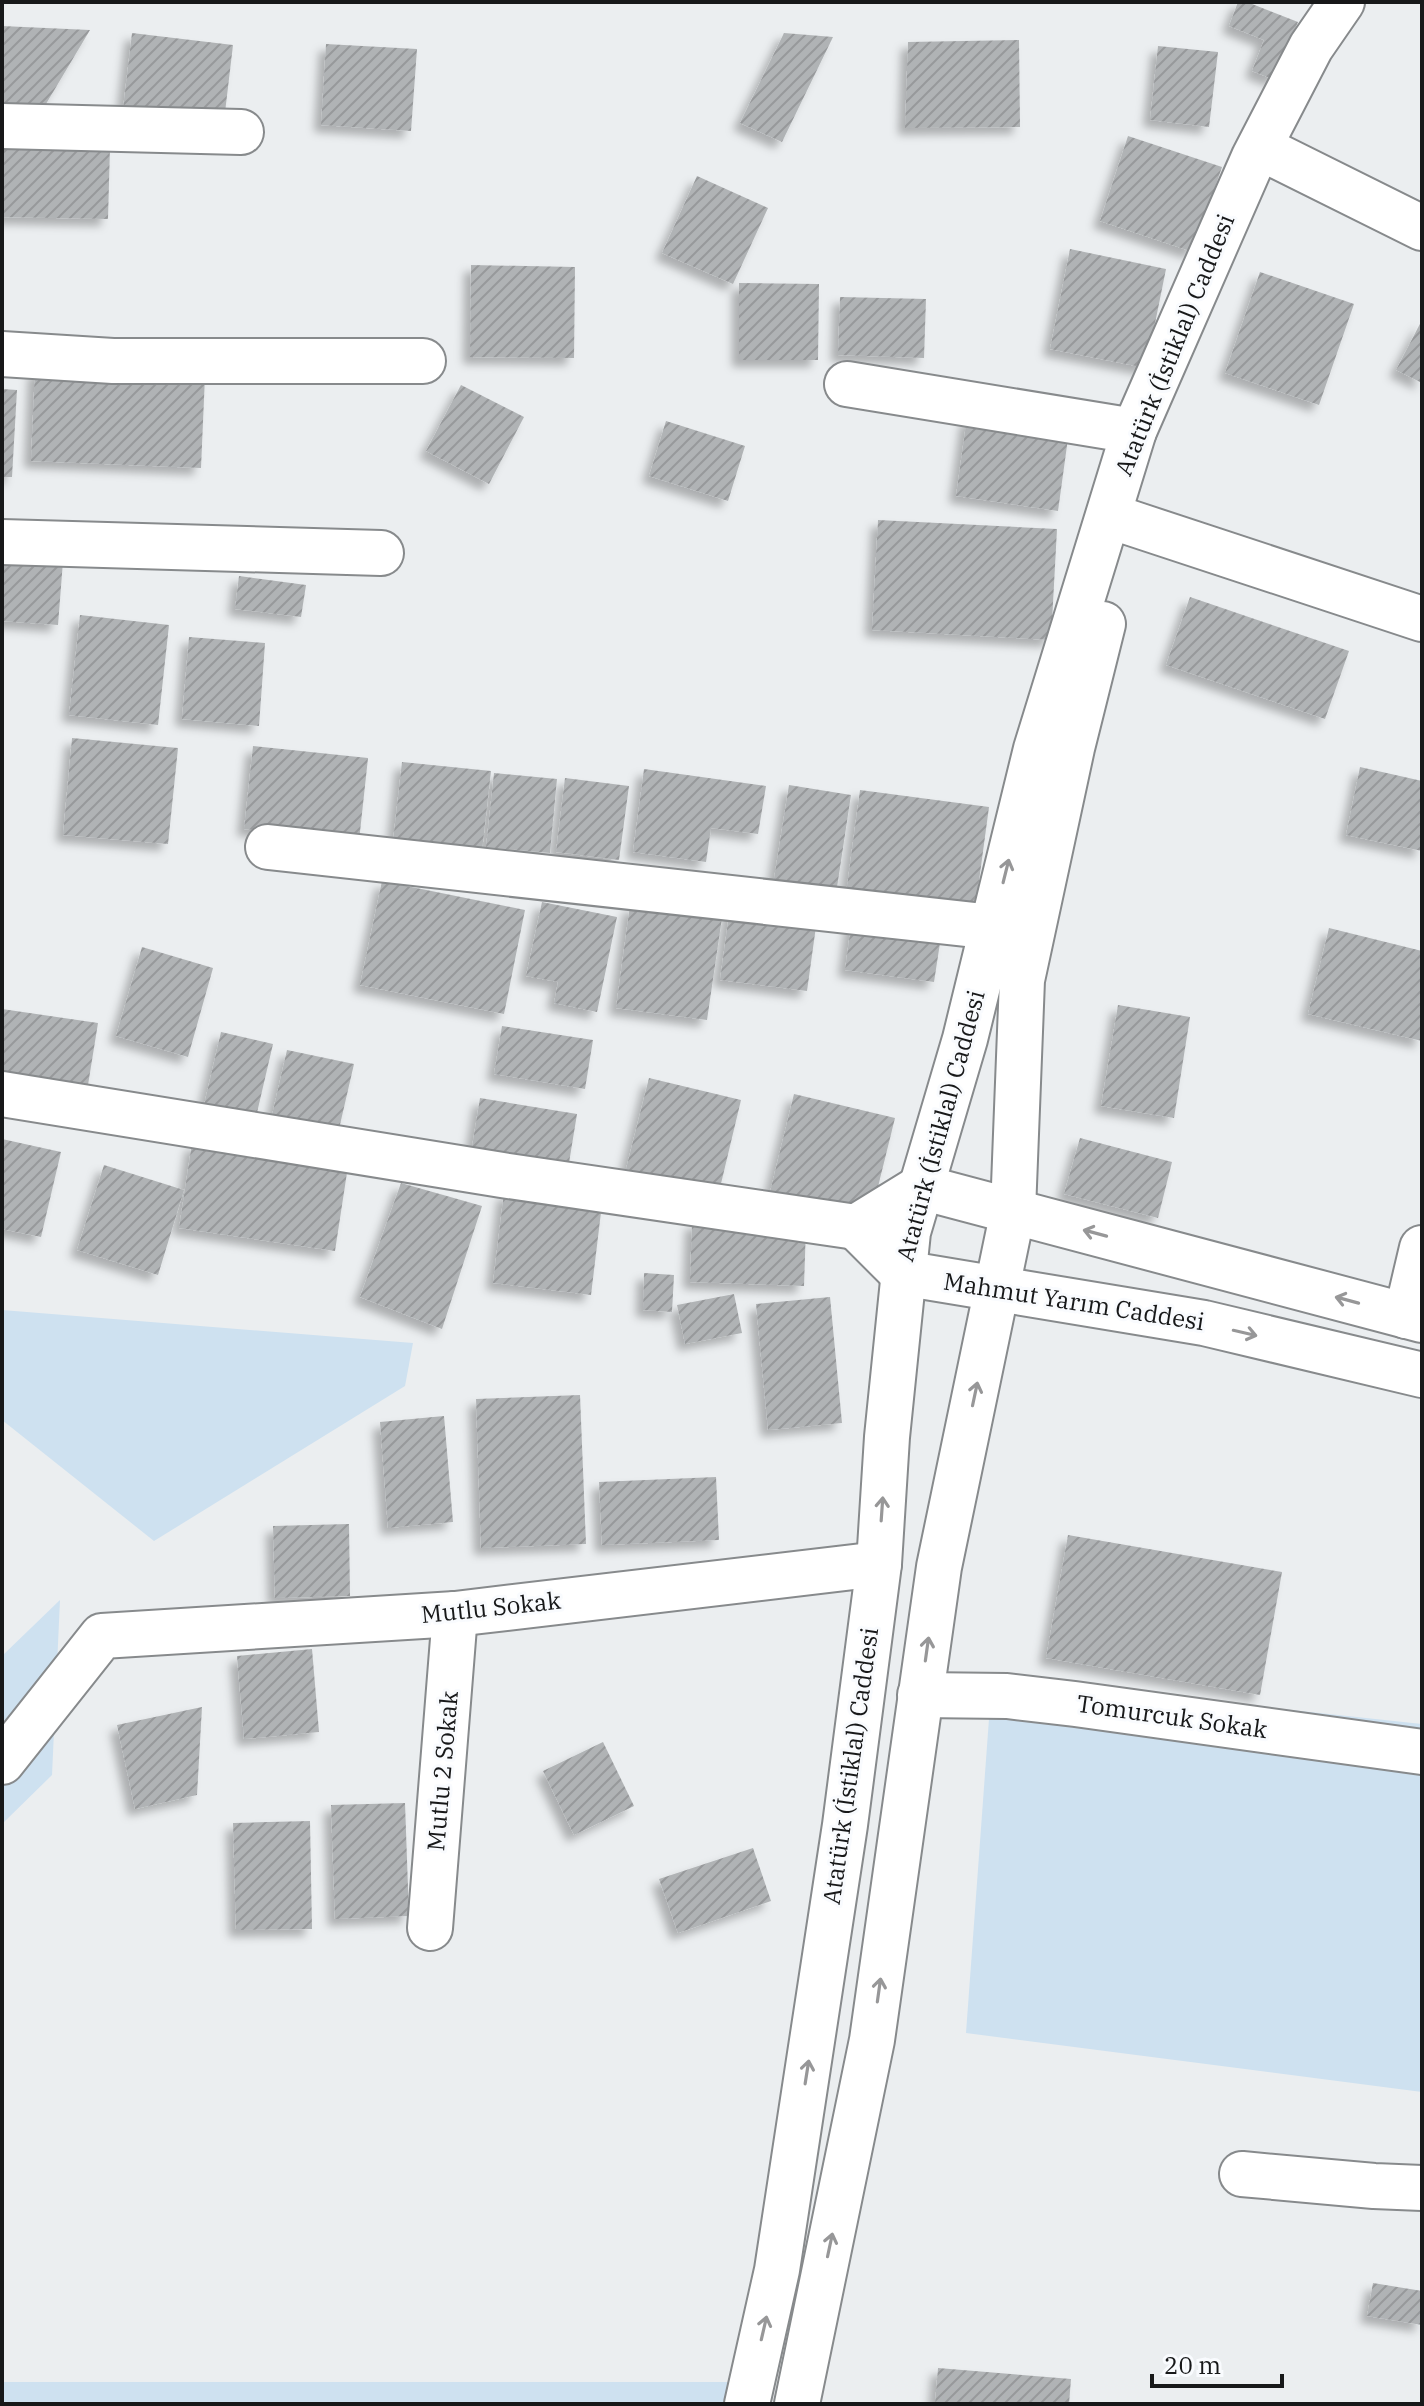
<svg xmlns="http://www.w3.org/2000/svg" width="1424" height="2406" viewBox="0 0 1424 2406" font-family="'IBM Plex Serif',serif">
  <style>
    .grass { fill: #cee1f0 }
    .building { fill: url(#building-hatch); filter: url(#shadow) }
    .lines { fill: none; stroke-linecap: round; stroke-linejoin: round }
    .minor-casing { stroke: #878a8c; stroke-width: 48 }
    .tertiary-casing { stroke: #878a8c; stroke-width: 48 }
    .minor { stroke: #fff; stroke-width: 44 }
    .tertiary { stroke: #fff; stroke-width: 44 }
    .oneway { stroke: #979798 }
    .labels { text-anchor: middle; stroke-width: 6; stroke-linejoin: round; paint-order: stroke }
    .street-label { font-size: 24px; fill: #171819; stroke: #f9fbfe }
  </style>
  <defs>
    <pattern id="building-hatch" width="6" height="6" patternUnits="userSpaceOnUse" patternTransform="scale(2)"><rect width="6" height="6" fill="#b0b3b5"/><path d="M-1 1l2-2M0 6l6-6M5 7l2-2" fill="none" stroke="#97999b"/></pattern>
    <filter id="shadow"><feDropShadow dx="-7" dy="7" stdDeviation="4" flood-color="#0004"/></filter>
  </defs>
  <rect width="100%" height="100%" fill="#ebeef0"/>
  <g class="grass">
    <polygon points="2,1310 413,1343 405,1386 154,1541 2,1420"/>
    <polygon points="60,1600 52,1775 2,1824 2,1656"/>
    <polygon points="992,1678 1422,1724 1422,2092 966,2033"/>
    <polygon points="2,2382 755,2382 749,2404 2,2404"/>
  </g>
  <g class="building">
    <polygon points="1238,2 1247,2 1298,22 1275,80 1252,71 1264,40 1229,26"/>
    <polygon points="2,26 90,30 40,114 2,113"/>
    <polygon points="132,33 233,45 224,121 123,109"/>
    <polygon points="784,33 833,37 782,142 740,123"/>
    <polygon points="1019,40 1020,127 905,128 908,42"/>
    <polygon points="326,44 417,49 411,131 321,125"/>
    <polygon points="1158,46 1218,52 1209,127 1150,120"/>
    <polygon points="1128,136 1222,167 1193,252 1100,221"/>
    <polygon points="2,145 110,147 108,219 2,217"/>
    <polygon points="697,176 768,208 733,284 662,253"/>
    <polygon points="1070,249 1166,269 1146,368 1050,349"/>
    <polygon points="471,265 575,267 574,358 470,357"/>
    <polygon points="1260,272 1354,304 1319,405 1225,373"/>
    <polygon points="739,283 819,284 818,360 739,360"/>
    <polygon points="840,297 926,299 924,358 838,355"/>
    <polygon points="1422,320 1422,383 1396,370"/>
    <polygon points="35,369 205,376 201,468 31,461"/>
    <polygon points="461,385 524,417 489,484 426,451"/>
    <polygon points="2,389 17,390 12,477 2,477"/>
    <polygon points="967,417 1069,431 1058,511 956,496"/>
    <polygon points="666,421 745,446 728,501 649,476"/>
    <polygon points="878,520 1057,529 1051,640 872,630"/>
    <polygon points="2,557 63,561 58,625 2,621"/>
    <polygon points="239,576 306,585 301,617 235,609"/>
    <polygon points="1190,597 1349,651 1325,719 1166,665"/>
    <polygon points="80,615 169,625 158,725 69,715"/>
    <polygon points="189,637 265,643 259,726 182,719"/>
    <polygon points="72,738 178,748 168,844 63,835"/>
    <polygon points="253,746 368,758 359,841 244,829"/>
    <polygon points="402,762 491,771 482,851 393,841"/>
    <polygon points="1360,767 1422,781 1422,851 1346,835"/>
    <polygon points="644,769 766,786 758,834 711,828 706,862 633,852"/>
    <polygon points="494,773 557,779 550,853 486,847"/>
    <polygon points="565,778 629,786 619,860 556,852"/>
    <polygon points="789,785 851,795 836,894 773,885"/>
    <polygon points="860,790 989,807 974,918 845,901"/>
    <polygon points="382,881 525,910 504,1014 360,985"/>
    <polygon points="731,900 818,912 807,991 720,980"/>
    <polygon points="542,902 617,917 597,1012 554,1003 558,982 526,976"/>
    <polygon points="630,905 722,918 707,1020 616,1008"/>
    <polygon points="852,918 942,930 934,982 845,970"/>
    <polygon points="1329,928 1422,951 1422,1041 1308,1014"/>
    <polygon points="142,947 213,968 188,1057 116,1036"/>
    <polygon points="1118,1005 1190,1017 1174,1118 1101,1106"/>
    <polygon points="2,1009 98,1023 88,1085 2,1072"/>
    <polygon points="502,1026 593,1040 585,1089 494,1074"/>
    <polygon points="221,1032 273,1044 256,1117 204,1105"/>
    <polygon points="287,1050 354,1064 339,1129 272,1115"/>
    <polygon points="649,1078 741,1100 719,1192 626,1169"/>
    <polygon points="794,1094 895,1118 871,1215 770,1192"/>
    <polygon points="480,1098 577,1114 568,1169 471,1153"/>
    <polygon points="1080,1138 1172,1162 1158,1218 1064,1194"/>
    <polygon points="2,1139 61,1152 41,1237 2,1229"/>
    <polygon points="192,1143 348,1166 335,1251 179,1228"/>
    <polygon points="104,1165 184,1190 158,1275 77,1250"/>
    <polygon points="401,1183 482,1206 442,1329 360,1297"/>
    <polygon points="504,1192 602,1204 591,1295 493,1283"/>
    <polygon points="692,1222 806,1226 804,1286 690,1282"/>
    <polygon points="644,1273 674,1275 672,1312 643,1310"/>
    <polygon points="734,1294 742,1333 685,1344 677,1305"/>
    <polygon points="830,1297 842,1423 768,1430 756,1304"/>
    <polygon points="580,1395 586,1544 481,1548 476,1399"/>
    <polygon points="444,1416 453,1522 388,1528 380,1422"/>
    <polygon points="716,1477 719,1540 602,1545 599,1482"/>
    <polygon points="349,1524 350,1596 275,1598 273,1526"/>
    <polygon points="1068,1535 1282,1572 1260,1695 1046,1658"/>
    <polygon points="312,1649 319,1732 244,1739 237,1656"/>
    <polygon points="202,1707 197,1795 135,1809 117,1725"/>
    <polygon points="603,1742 634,1806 574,1835 543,1771"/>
    <polygon points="405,1803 409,1916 335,1919 331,1805"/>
    <polygon points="310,1821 312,1929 236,1930 233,1823"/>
    <polygon points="753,1848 771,1901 678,1933 659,1879"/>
    <polygon points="1373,2283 1422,2291 1422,2325 1367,2316"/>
    <polygon points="938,2368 1071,2379 1069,2404 935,2404"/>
  </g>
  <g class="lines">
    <g class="minor-casing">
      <g id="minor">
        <polyline points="2,126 241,132"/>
        <polyline points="1275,155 1422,228"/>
        <polyline points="2,354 113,361 423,361"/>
        <polyline points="847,384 1134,431"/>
        <polyline points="1128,522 1422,619"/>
        <polyline points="2,542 381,553"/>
        <polyline points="268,847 993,927"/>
        <polyline points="2,1094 502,1175 856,1227"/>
        <polyline points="856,1227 902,1273 1204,1323 1422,1375"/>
        <polyline points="856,1227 921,1187 1422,1320"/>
        <polyline points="1406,1316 1422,1248"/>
        <polyline points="920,1695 1007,1696 1075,1704 1422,1752"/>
        <polyline points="2,1762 102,1636 455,1614 879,1564"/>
        <polyline points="430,1928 455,1614"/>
        <polyline points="1242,2174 1374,2186 1422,2188"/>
      </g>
    </g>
    <g class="tertiary-casing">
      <g id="tertiary">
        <polyline points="747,2404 777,2270 845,1825 879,1564 887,1437 908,1232 965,1039 1036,749 1134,431 1254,157 1311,47 1342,2"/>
        <polyline points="797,2404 872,2040 939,1567 1013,1211 1022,980 1072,748 1103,624"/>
      </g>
    </g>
    <use href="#minor" class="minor"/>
    <use href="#tertiary" class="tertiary"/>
  </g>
  <defs><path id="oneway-shaft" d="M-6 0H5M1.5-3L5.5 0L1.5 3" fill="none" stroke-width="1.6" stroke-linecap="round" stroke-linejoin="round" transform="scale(2)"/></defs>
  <g class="oneway">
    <use href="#oneway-shaft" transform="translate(1006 871) rotate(-76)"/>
    <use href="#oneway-shaft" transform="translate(1095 1233) rotate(-165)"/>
    <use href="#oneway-shaft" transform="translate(1347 1300) rotate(-165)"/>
    <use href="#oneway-shaft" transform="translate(1245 1333) rotate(13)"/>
    <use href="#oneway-shaft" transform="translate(975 1394) rotate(-78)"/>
    <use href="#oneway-shaft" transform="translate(882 1509) rotate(-86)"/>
    <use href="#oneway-shaft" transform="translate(927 1649) rotate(-82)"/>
    <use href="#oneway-shaft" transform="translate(879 1990) rotate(-82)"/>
    <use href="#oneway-shaft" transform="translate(807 2072) rotate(-81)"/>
    <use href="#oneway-shaft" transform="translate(830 2245) rotate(-78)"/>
    <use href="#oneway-shaft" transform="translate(764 2328) rotate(-77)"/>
  </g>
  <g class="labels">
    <g class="street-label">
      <text transform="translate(1175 345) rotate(-68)" y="8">Atatürk (İstiklal) Caddesi</text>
      <text transform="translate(941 1126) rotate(-75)" y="8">Atatürk (İstiklal) Caddesi</text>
      <text transform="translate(1074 1302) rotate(9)" y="8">Mahmut Yarım Caddesi</text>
      <text transform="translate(491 1608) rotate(-6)" y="8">Mutlu Sokak</text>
      <text transform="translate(1172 1717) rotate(8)" y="8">Tomurcuk Sokak</text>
      <text transform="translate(851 1766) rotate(-82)" y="8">Atatürk (İstiklal) Caddesi</text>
      <text transform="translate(443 1771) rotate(-85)" y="8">Mutlu 2 Sokak</text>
    </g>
  </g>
  <rect width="1424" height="2406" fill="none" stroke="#171819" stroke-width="8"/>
  <path d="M1152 2374v12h130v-12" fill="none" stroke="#171819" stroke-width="4"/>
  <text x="1164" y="2374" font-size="24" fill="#171819" stroke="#f9fbfe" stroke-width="6" paint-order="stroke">20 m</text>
</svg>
